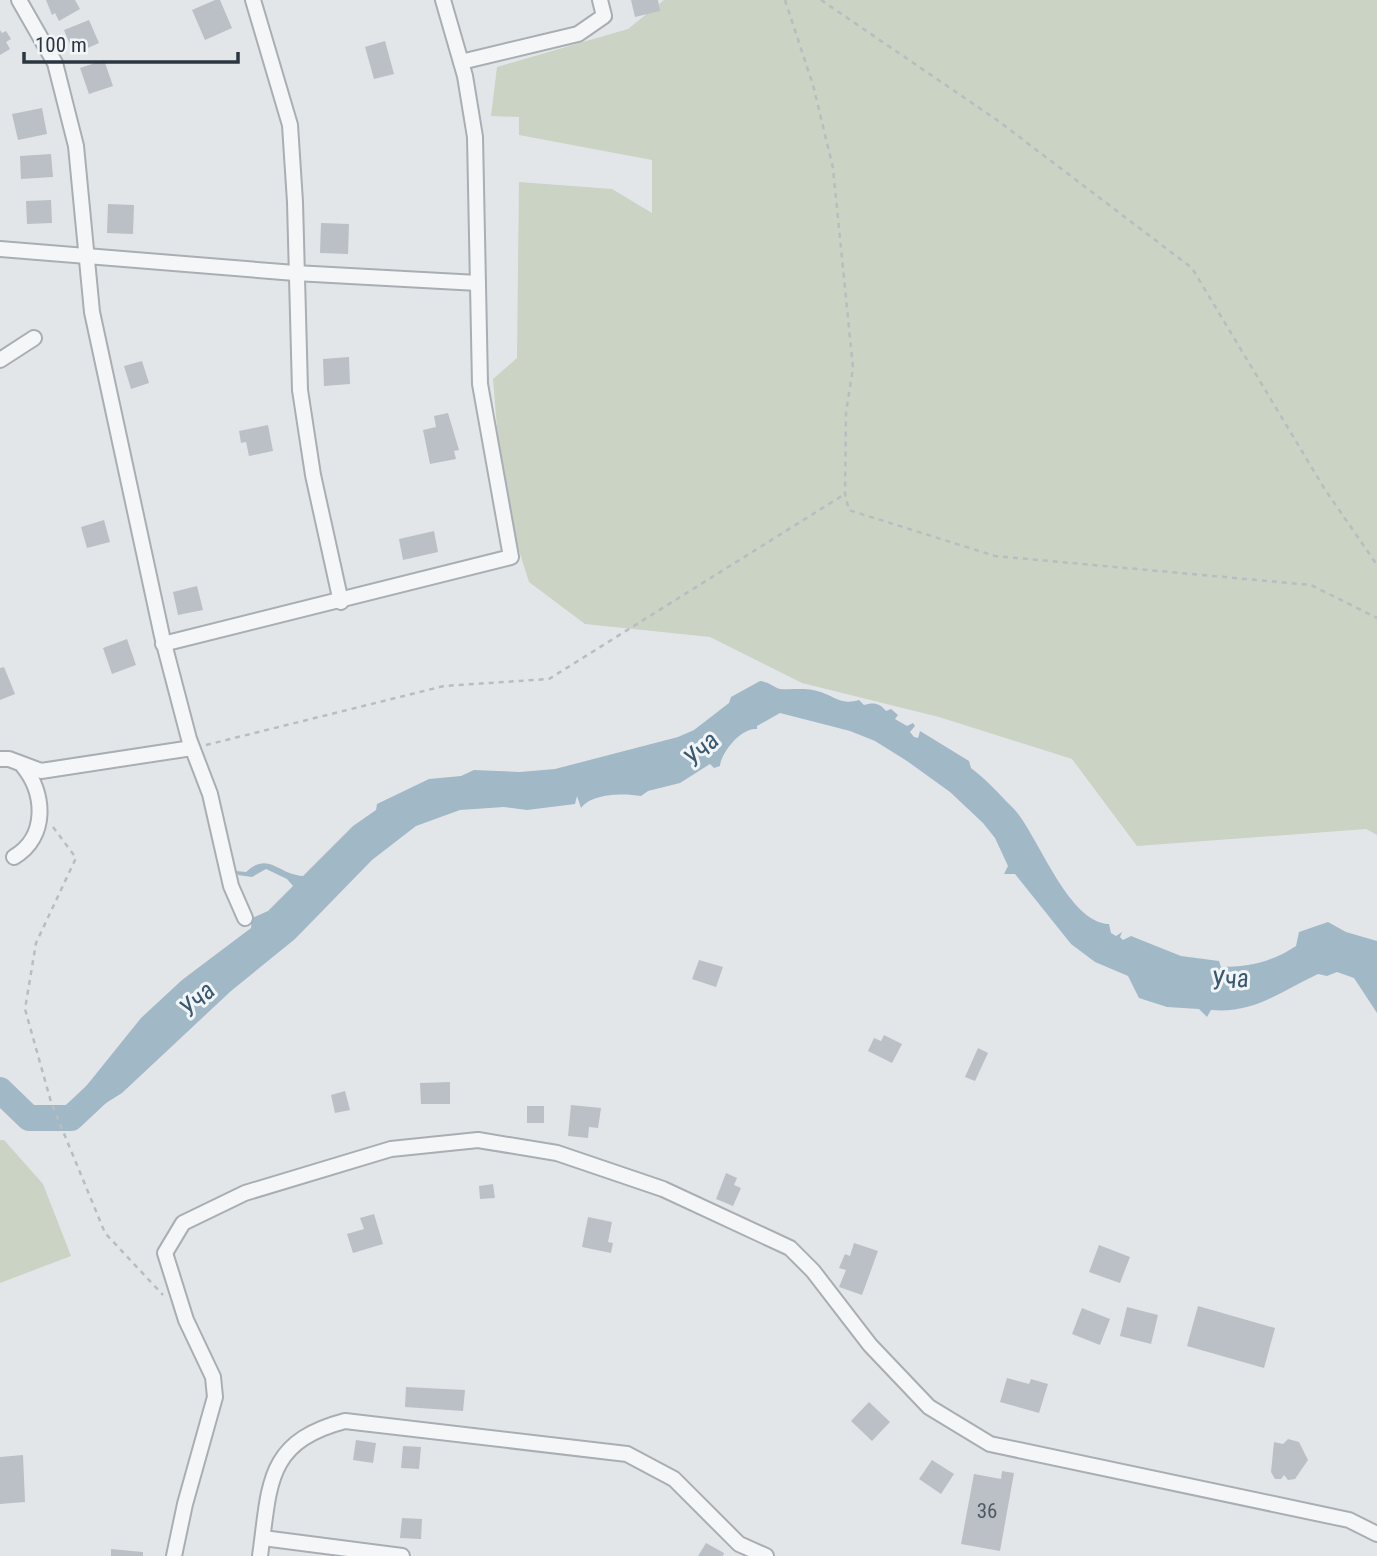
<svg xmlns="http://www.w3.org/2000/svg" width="1377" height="1556" viewBox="0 0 1377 1556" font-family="'Roboto Condensed',sans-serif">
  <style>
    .green { fill: #cad3c4 }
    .water { fill: #a1b8c6 }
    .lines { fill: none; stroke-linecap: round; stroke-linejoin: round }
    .river { stroke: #a1b8c6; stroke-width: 26 }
    .building { fill: #bac0c6 }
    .minor-casing { stroke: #a8aeb3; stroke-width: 18 }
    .path { stroke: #b9bcc1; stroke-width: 2.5; stroke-dasharray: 5 5; stroke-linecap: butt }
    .minor { stroke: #f5f6f8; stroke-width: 14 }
    .labels { text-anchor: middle; stroke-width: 6; stroke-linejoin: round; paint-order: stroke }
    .number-label { font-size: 21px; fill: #505862 }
    .water-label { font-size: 26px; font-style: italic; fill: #3a5970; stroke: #f2f5f7 }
  </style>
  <rect width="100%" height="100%" fill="#e3e6e9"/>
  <g class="green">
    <polygon points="664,0 1377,0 1377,835 1366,829 1137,846 1072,759 939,717 802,683 710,637 585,624 529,582 503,500 493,379 517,358 519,182 612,189 652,213 652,160 519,135 519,117 491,116 497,67 628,29"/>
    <polygon points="0,1140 4,1140 43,1184 71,1256 0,1283"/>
  </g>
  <path class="water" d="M760,681C769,682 773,687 780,689C790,690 803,688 813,690C834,694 838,706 859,700L864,705C873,702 880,703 886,711L891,709L898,715L895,719L907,726L913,723L915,726L910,732L914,737L918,738L920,731L969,761L971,768C987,780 1000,795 1014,809C1038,835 1068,923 1109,924L1111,933L1116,936L1122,932L1120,937L1123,940L1131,936L1181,956L1219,961L1221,967C1249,967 1272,962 1296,946L1299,932L1328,922L1346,932L1377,941V1013L1354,978L1337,972L1327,976L1318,974C1281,991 1254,1014 1211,1010L1207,1017L1199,1009L1167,1007L1139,998L1128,976L1095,962L1071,944L1015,874H1004L1008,866L995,838L983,823L950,792L907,761L875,741L850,731L780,713L757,726V729C741,727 721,753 720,766L714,768L710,764L680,783L648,791L641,796C624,793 592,793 581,808L577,796L575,804L527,810L504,807L460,810L416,826L372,860L295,939L231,991L122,1093L79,1120L71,1105L141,1018L182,980L251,928L252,918L268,911L293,886L287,879L266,869L252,877L238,875L236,871L246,872C269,851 277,874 303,876L353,826L376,810L377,804L429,779L461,776L474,770L520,772L555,769L678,737L694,730L729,703L731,697Z"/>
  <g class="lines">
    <polyline class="river" points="0,1090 29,1118 71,1118 102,1089"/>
  </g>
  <g class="building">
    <polygon points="46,0 75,0 80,9 59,21 55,13 52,15"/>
    <polygon points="215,0 220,0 232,28 205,40 192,10"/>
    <polygon points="631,0 658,0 660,11 635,17"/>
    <polygon points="89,20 99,43 74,54 64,30"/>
    <polygon points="0,30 2,33 6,31 11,39 6,42 10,49 0,55"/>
    <polygon points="385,41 394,74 374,79 365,47"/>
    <polygon points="104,60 113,86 89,94 80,68"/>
    <polygon points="42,108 47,134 18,140 12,114"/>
    <polygon points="51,154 53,177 21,179 20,156"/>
    <polygon points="51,200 52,223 27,224 26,201"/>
    <polygon points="108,204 134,205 133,234 107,233"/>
    <polygon points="321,223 349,224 348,254 320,253"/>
    <polygon points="349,357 350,384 324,386 323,359"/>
    <polygon points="142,361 149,383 131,389 124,366"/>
    <polygon points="448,413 459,450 454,451 456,459 430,464 423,430 436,427 434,416"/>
    <polygon points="268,425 273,451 249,456 246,442 241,443 239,431"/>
    <polygon points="104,520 110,542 87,548 81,527"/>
    <polygon points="434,531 438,552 403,560 399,539"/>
    <polygon points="197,586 203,610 178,615 173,592"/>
    <polygon points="127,639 136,665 112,674 103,648"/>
    <polygon points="4,667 15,694 0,700 0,668"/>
    <polygon points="699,960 723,967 716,987 692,979"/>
    <polygon points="884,1035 902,1044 892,1063 868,1051 874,1038 881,1041"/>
    <polygon points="978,1048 988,1053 975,1081 965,1077"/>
    <polygon points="450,1082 450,1104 421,1104 420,1083"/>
    <polygon points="345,1091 350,1110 335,1113 331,1095"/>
    <polygon points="571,1105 601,1108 598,1128 589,1127 588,1138 568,1136"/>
    <rect x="527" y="1106" width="17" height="17"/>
    <polygon points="726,1173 737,1178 734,1185 741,1188 733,1206 716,1199"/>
    <polygon points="493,1184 495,1198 480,1199 479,1186"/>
    <polygon points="374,1214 383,1244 353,1253 347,1234 364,1229 360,1218"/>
    <polygon points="588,1217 612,1222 608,1242 613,1243 611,1253 582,1247"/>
    <polygon points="854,1243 878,1251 862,1295 839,1287 846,1270 839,1268 845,1254 850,1256"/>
    <polygon points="1099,1245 1130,1257 1120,1283 1089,1272"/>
    <polygon points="1198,1306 1275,1328 1264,1368 1187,1346"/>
    <polygon points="1127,1307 1158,1315 1151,1344 1120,1336"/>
    <polygon points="1082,1308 1110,1319 1100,1345 1072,1334"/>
    <polygon points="1007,1378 1029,1384 1031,1379 1048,1384 1039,1413 1000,1402"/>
    <polygon points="406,1387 465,1390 463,1411 405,1407"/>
    <polygon points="869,1402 890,1422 872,1441 851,1421"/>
    <polygon points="1288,1439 1299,1442 1308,1460 1295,1479 1288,1480 1284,1475 1281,1479 1275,1479 1271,1472 1274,1442 1283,1444"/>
    <polygon points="356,1440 376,1443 373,1463 353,1460"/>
    <polygon points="403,1446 421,1447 419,1469 401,1468"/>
    <polygon points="23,1455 25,1502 0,1504 0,1457"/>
    <polygon points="932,1460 954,1474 941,1494 919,1479"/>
    <polygon points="1002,1471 1014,1473 1000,1551 961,1544 974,1474 1001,1479"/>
    <polygon points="402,1518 422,1519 421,1539 400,1538"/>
    <polygon points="706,1543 724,1553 723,1556 698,1556"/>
    <polygon points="111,1549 143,1552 143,1556 111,1556"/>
  </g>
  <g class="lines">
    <g class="minor-casing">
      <g id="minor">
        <polyline points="19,0 55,63 76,146 92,312 162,636 189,739 210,794 231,886 245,918"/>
        <polyline points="253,0 290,125 295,202 300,390 313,475 341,602"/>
        <polyline points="461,62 578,34 604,16 600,0"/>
        <polyline points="0,249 295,273 478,283"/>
        <polyline points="0,360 34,338"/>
        <polyline points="163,644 511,557 480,384 475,137 465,76 443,0"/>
        <polyline points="0,759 9,759 41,771 192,748"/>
        <path d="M14,857C48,837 45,793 23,766"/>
        <polyline points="263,1538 402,1556"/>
        <polyline points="174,1556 185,1504 215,1397 213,1377 186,1320 165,1253 183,1223 245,1193 391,1149 478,1140 557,1153 663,1189 790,1248 813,1271 870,1345 929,1407 990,1444 1349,1520 1377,1534"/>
        <path d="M260,1556C270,1485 265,1442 345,1421L627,1454L674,1479L739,1544L766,1556"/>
      </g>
    </g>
    <g class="path">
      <polyline points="785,0 813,85 833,168 853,368 846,412 845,494 849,510 995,556 1311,585 1377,618"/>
      <polyline points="821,0 997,120 1192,268 1324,488 1377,565"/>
      <polyline points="206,745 444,686 549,679 845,494"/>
      <polyline points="53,827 76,858 36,943 25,1009 51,1102 105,1233 163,1295"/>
    </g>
    <use href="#minor" class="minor"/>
  </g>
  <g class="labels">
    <g class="number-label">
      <text x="987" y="1518">36</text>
    </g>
    <g class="water-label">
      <text transform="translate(701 749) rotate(-44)" y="9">Уча</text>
      <text transform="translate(1230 979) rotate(-5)" y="9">Уча</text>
      <text transform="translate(197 999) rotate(-43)" y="9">Уча</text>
    </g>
  </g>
  <path d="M24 52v10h214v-10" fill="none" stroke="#2c3640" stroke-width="3.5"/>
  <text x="35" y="52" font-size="21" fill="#2c3640" stroke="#f2f5f7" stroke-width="5" paint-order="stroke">100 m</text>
</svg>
